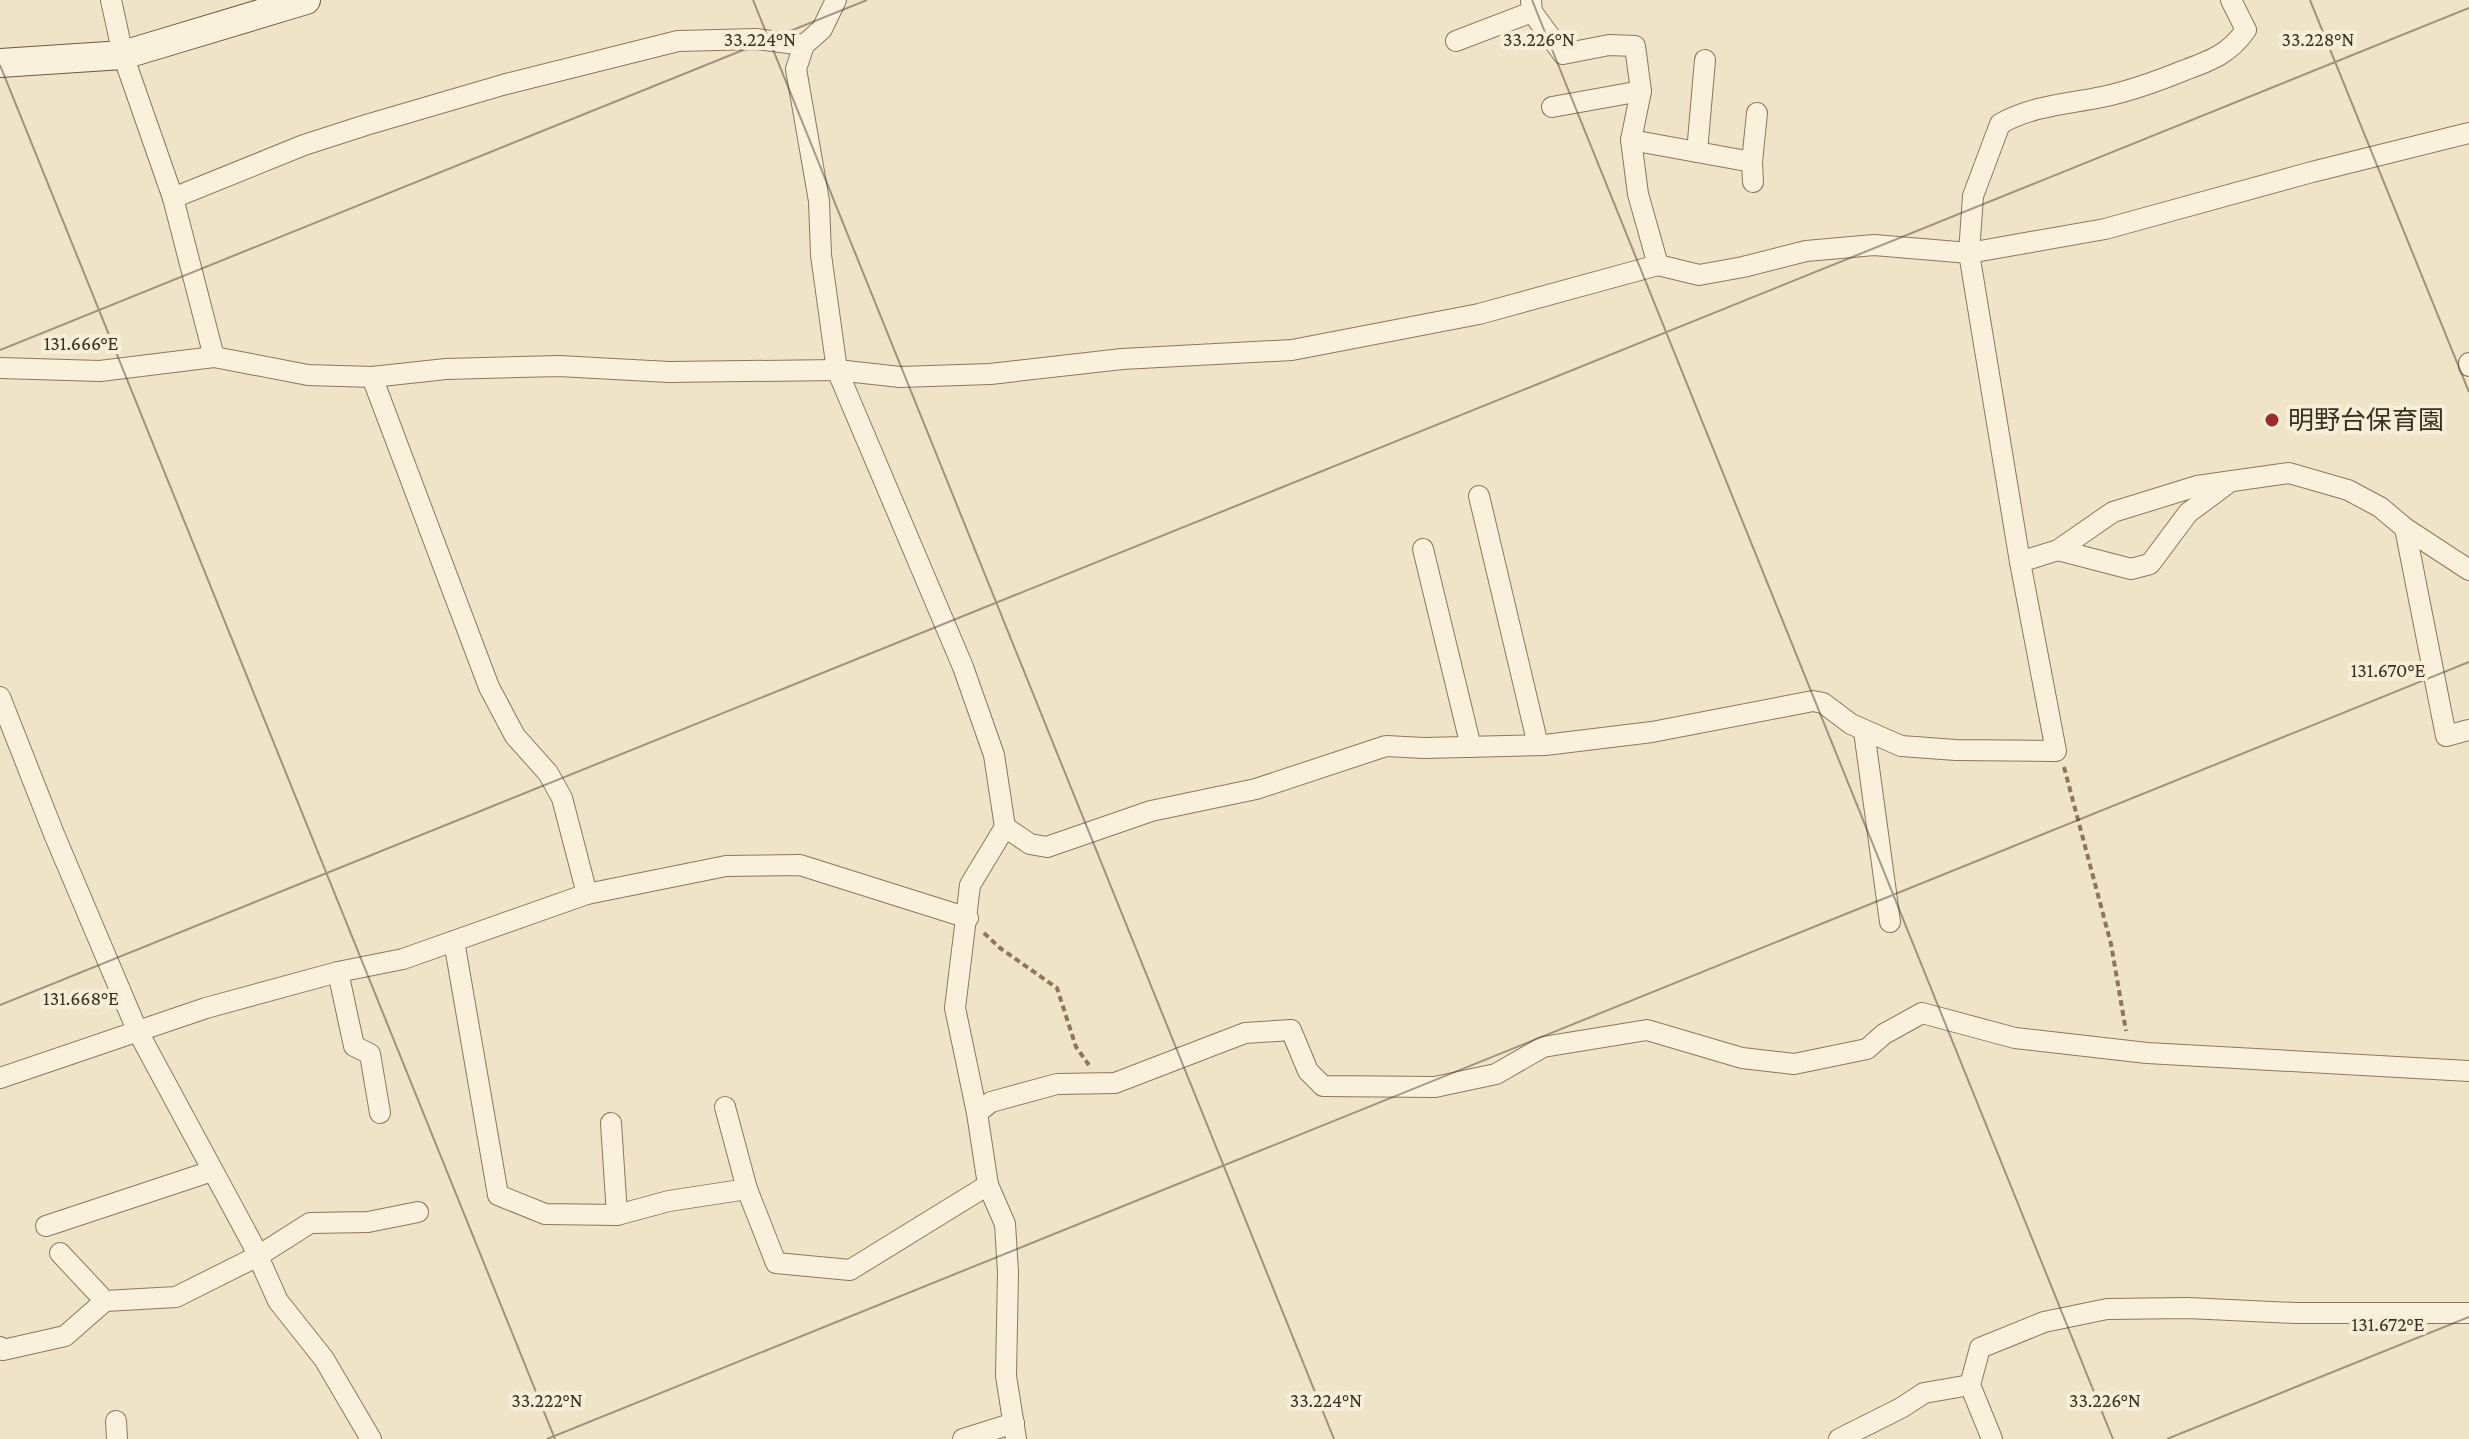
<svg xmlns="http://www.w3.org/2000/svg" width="2469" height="1439" viewBox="0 0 2469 1439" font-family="'Crimson Pro','Noto Sans JP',serif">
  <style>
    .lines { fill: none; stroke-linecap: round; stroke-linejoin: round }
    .street-casing { stroke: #8d765c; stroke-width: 22 }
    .secondary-casing { stroke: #6f573f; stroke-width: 30 }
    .path { stroke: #8d765c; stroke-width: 4; stroke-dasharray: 6 4; stroke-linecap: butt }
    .street { stroke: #faf1dc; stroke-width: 20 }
    .secondary { stroke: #faf1dc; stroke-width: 28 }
    .ticks { fill: none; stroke: #3d2e20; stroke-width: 2; stroke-opacity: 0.45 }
    .poi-dot { fill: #9e2a2b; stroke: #f7eed8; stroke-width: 3 }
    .labels { text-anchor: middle; stroke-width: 8; stroke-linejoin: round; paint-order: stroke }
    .poi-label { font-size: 26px; fill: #3d2e20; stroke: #f7eed8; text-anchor: start }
    .ticks-label { font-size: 20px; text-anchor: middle; fill: #3d2e20; stroke: #f7eed8; stroke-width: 8; stroke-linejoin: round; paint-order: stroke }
  </style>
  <rect width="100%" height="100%" fill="#f0e4c8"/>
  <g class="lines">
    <g class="street-casing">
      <g id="street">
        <polyline points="111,0 123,55 173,198 214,357"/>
        <polyline points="836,0 822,29 804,45 796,69 819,201 821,255 837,370 963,667 994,755 1005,827 970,885 955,1008 977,1113 988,1185 1005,1224 1008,1272 1006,1376 1016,1439"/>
        <polyline points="1531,0 1532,12 1563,54 1609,45 1635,46 1641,91 1631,140 1638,194 1658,265"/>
        <polyline points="1456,41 1532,12"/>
        <polyline points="1552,107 1641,91"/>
        <polyline points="1631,140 1752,162 1753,182"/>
        <polyline points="1697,152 1705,60"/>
        <polyline points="1752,162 1757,113"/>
        <polyline points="173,198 304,145 366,125 506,84 678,41 756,39 804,45"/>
        <polyline points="2469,363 2469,366"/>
        <polyline points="0,368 100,371 214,357 308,375 372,377 446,369 559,366 669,372 837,370 900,377 990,374 1122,359 1292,350 1479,314 1658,265 1699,275 1743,267 1806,251 1874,245 1969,253 2105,229 2312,172 2469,133"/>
        <polyline points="372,377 489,687 515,736 548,773 562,798 587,894"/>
        <polyline points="1479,496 1538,745"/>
        <polyline points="2405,528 2446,736 2469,730"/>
        <polyline points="1423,549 1471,747"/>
        <polyline points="2058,550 2131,569 2150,564 2188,513 2231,481"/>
        <polyline points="2020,562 2058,550 2113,512 2197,486 2289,473 2348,490 2380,507 2405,528 2469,570"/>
        <polyline points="0,697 54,834 137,1030 252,1243 278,1301 324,1359 371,1439"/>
        <polyline points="1864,731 1890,922"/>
        <path d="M1005,827L1030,844L1047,847L1151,811L1256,789L1386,746L1424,748L1545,745L1652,732L1813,701L1823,703L1851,724L1901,746L1956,750L2056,751L2020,562L1969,253L1973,196L2000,124C2031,106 2067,104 2102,97C2131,91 2158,81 2185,70C2212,60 2229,54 2246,30L2231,0"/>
        <polyline points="454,941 498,1195 545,1214 617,1215 669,1201 747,1189 776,1263 850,1270 988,1185"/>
        <polyline points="338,972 354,1046 370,1054 380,1113"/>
        <polyline points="0,1078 206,1008 338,972 403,959 587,894 726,866 800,865 968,918"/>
        <polyline points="725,1107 747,1189"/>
        <polyline points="977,1113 991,1102 1057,1084 1115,1083 1245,1033 1291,1030 1308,1071 1323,1086 1435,1087 1496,1074 1543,1047 1647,1030 1742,1058 1794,1064 1867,1049 1884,1034 1922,1013 2015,1038 2147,1053 2469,1071"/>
        <polyline points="611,1123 617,1215"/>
        <polyline points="46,1226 212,1171"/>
        <polyline points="60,1253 105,1301 176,1297 258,1256 310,1223 368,1222 418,1212"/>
        <polyline points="0,1347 3,1350 65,1336 105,1301"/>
        <polyline points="116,1421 117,1439"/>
        <polyline points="963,1439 1014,1423"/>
        <polyline points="1839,1439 1901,1408 1924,1393 1970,1385"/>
        <polyline points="1992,1439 1970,1385 1980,1348 2044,1322 2107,1309 2188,1308 2295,1313 2469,1313"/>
      </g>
    </g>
    <g class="secondary-casing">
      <polyline id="secondary" points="0,63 123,55 306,0"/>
    </g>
    <g class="path">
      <polyline points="2064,767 2111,944 2126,1031"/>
      <polyline points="984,933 1000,948 1057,988 1076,1047 1089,1065"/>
    </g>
    <use href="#street" class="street"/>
    <use href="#secondary" class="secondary"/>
  </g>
  <path class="ticks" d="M753,0L1334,1439M1532,0L2113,1439M2310,0L2469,392M0,65L555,1439M0,350L867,0M0,1005L2469,8M547,1439L2469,662M2167,1439L2469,1317"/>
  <circle class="poi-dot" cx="2272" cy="420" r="8"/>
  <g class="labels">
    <g class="poi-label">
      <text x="2288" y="429">明野台保育園</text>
    </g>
  </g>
  <g class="ticks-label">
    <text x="2318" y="46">33.228°N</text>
    <text x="760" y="46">33.224°N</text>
    <text x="1539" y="46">33.226°N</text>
    <text x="81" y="350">131.666°E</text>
    <text x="2388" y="677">131.670°E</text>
    <text x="81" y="1005">131.668°E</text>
    <text x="2388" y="1331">131.672°E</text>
    <text x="547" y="1407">33.222°N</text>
    <text x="1326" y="1407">33.224°N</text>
    <text x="2105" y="1407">33.226°N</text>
  </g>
</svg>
